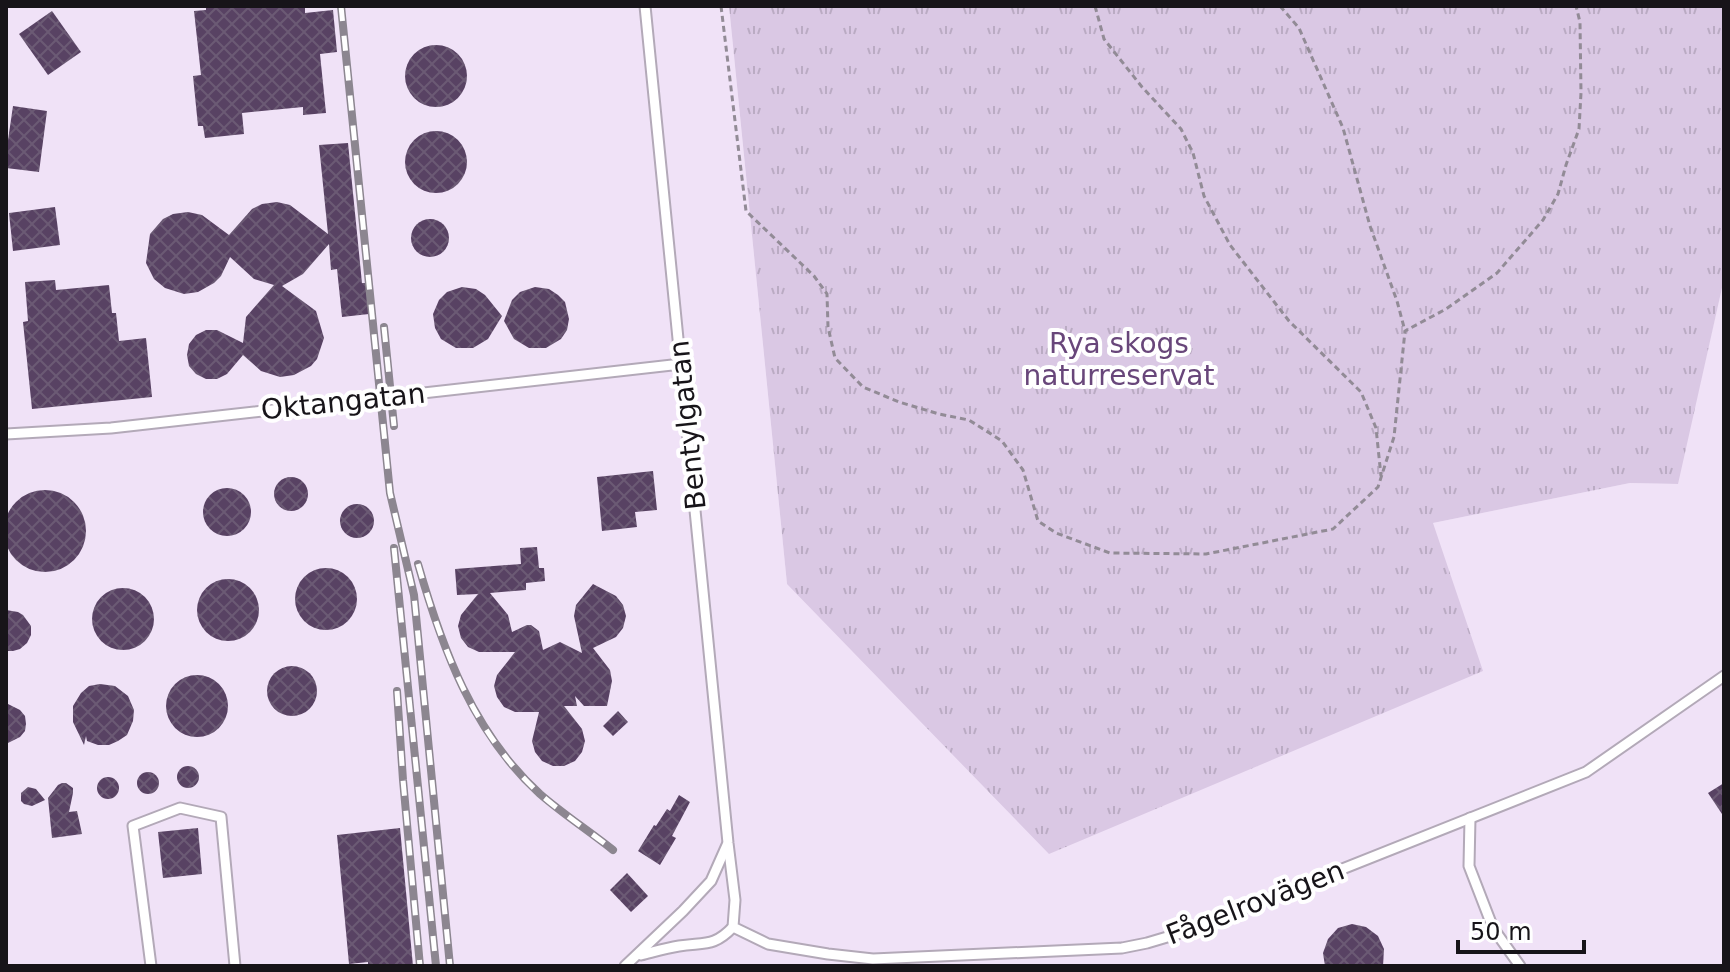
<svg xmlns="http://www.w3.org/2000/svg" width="1730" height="972" viewBox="0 0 1730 972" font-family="'DejaVu Sans',sans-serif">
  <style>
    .built { fill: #f0e2f7 }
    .park { fill: url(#park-tufts) }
    .building { fill: url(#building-cross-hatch) }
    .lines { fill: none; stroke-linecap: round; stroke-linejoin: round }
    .service-casing { stroke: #b3a9b8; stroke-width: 13 }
    .path { stroke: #928b96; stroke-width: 3; stroke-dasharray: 6 4; stroke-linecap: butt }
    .service { stroke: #fff; stroke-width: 9 }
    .rail-casing { stroke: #8c8690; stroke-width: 8 }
    .rail { stroke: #fff; stroke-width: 5; stroke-dasharray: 15; stroke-linecap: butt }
    .labels { text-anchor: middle; stroke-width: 8; stroke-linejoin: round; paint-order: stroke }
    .park-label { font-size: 28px; fill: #68467a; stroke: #fff }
    .street-label { font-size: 28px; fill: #171419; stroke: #fff }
  </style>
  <defs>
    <pattern id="park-tufts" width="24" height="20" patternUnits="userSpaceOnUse" patternTransform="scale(2)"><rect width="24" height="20" fill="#dac8e4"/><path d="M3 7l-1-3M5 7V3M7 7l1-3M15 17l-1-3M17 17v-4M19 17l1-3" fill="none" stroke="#baabc3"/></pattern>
    <pattern id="building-cross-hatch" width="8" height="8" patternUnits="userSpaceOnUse" patternTransform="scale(2)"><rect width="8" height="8" fill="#584263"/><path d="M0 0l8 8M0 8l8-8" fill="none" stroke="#6b5a74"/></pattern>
  </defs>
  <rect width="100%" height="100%" fill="#f9efff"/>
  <polygon class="built" points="6,6 729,6 787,584 1433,523 1630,483 1677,484 1724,279 1724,966 6,966"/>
  <polygon class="park" points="729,6 1724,6 1724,279 1678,484 1630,483 1433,523 1483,671 1049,854 787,584"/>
  <g class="building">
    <polygon points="206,6 305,6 305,13 333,10 337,52 320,54 326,113 303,115 303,107 242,113 244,134 205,138 203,126 198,126 193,76 201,75 194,11 206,10"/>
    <polygon points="52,11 81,52 48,75 19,34"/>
    <circle cx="436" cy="76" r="31"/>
    <polygon points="13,106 47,111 39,172 6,168 6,154"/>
    <circle cx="436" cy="162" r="31"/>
    <polygon points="348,143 362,283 366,283 369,314 342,317 337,269 331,270 329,244 303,274 282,286 316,311 324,338 317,359 311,366 294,375 280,377 261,371 243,355 227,374 217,379 206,379 196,374 189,366 187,355 189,344 196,335 206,330 217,330 243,343 246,317 274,285 254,279 230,257 221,276 214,283 198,292 184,294 165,288 154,279 146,263 150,234 163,219 173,214 188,212 202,215 229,235 252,209 262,204 277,202 290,205 328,234 319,145"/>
    <polygon points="55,207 60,245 13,251 9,213"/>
    <circle cx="430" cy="238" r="19"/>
    <polygon points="55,280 56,290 109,285 112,313 116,313 119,341 146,338 152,397 32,409 23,322 28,321 25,282"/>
    <polygon points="462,287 476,289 485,295 502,316 488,339 473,348 456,348 441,339 435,328 433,314 439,300 447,292"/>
    <polygon points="535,287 549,289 558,295 565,302 569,319 567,330 561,339 546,348 529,348 514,339 504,321 512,300 520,292"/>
    <polygon points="653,471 657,510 635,512 637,527 602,531 597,477"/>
    <circle cx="291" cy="494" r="17"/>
    <circle cx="227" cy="512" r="24"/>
    <circle cx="45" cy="531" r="41"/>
    <circle cx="357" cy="521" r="17"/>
    <polygon points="537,547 539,568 544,568 545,581 526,583 526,590 490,593 508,615 512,632 527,625 531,625 539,631 543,650 560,642 582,653 574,616 576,605 593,584 616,596 623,605 626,616 623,628 616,637 593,648 610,670 612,681 607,706 584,706 575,696 577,706 564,706 582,729 585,741 582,752 575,761 564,766 553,766 542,761 535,752 532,741 539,712 515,712 504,707 497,697 494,686 497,675 515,652 479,652 468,647 461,638 458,626 461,615 478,594 457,595 455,569 521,564 520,548"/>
    <circle cx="326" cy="599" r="31"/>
    <circle cx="228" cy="610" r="31"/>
    <circle cx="123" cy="619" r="31"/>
    <polygon points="6,610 18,612 23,615 31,626 31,635 27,643 20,649 13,651 6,651"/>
    <circle cx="292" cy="691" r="25"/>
    <circle cx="197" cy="706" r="31"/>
    <polygon points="100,684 115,686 128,696 134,710 133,721 127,735 118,741 109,745 98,745 87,741 86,736 84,745 73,722 73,706 81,693 89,686"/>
    <polygon points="6,703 20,710 25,716 26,724 25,731 20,737 6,744"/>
    <polygon points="618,711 628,722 613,736 603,726"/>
    <circle cx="188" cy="777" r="11"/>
    <circle cx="148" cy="783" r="11"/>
    <circle cx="108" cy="788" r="11"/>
    <polygon points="62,783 66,783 73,788 73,793 69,812 77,811 82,834 52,838 48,798 58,785"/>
    <polygon points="1724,783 1724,817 1708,793"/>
    <polygon points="28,787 36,789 45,800 32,806 24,804 21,801 21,793"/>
    <polygon points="679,795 690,802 672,836 676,838 660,865 638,851 654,825 656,826 667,809 670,811"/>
    <polygon points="198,828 202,874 163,878 158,832"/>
    <polygon points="400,828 413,966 368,966 368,962 349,964 337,835"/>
    <polygon points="627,873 648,896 631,912 610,890"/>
    <polygon points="1352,924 1366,927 1378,936 1384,949 1383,966 1325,966 1323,953 1328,939 1338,928"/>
  </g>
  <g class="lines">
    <g class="service-casing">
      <g id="service">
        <polyline points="645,6 728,843 735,900 733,927 768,944 828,954 873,959 1122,948 1147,943 1184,932 1586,772 1724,676"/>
        <polyline points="6,434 111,428 681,364"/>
        <polyline points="1470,818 1469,866 1493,928 1520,966"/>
        <path d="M641,955C653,952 666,948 679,946C705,942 714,947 733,927"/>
        <polyline points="151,966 133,826 180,808 221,817 235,966"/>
        <polyline points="625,966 683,911 711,881 727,845"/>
      </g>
    </g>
    <g class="path">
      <polyline points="721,6 746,211 814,276 827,294 828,327 835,358 863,387 899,402 939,414 969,420 1002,441 1023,470 1038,521 1056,533 1110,553 1206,554 1333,529 1378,487 1394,437 1405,331 1446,309 1497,273 1543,220 1558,194 1566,165 1579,129 1581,93 1580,22 1576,6"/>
      <polyline points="1095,6 1104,39 1142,87 1181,129 1193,153 1204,196 1230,245 1289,321 1361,392 1376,428 1381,476"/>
      <polyline points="1280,6 1299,28 1343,128 1370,226 1397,301 1405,331"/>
    </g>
    <use href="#service" class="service"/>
    <g class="rail-casing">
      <g id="rail">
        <polyline points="341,6 390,493 414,595 450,966"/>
        <polyline points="384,327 394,426"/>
        <polyline points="394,548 436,966"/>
        <path d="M418,564C442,648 473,733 540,794C563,814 589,831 613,850"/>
        <polyline points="397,691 403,780 420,966"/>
      </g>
    </g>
    <use href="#rail" class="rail"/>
  </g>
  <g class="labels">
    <g class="park-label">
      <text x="1119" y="353">Rya skogs<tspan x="1119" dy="32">naturreservat</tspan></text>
    </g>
    <g class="street-label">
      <text transform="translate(343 401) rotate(-6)" y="10">Oktangatan</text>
      <text transform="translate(687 425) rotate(-96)" y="10">Bentylgatan</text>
      <text transform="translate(1255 902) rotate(-21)" y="10">Fågelrovägen</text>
    </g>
  </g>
  <rect width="1730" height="972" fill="none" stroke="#171419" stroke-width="16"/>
  <path d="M1458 940v12h126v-12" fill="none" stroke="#171419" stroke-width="4"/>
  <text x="1470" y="940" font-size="24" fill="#171419" stroke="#ffffff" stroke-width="6" paint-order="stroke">50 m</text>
</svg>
